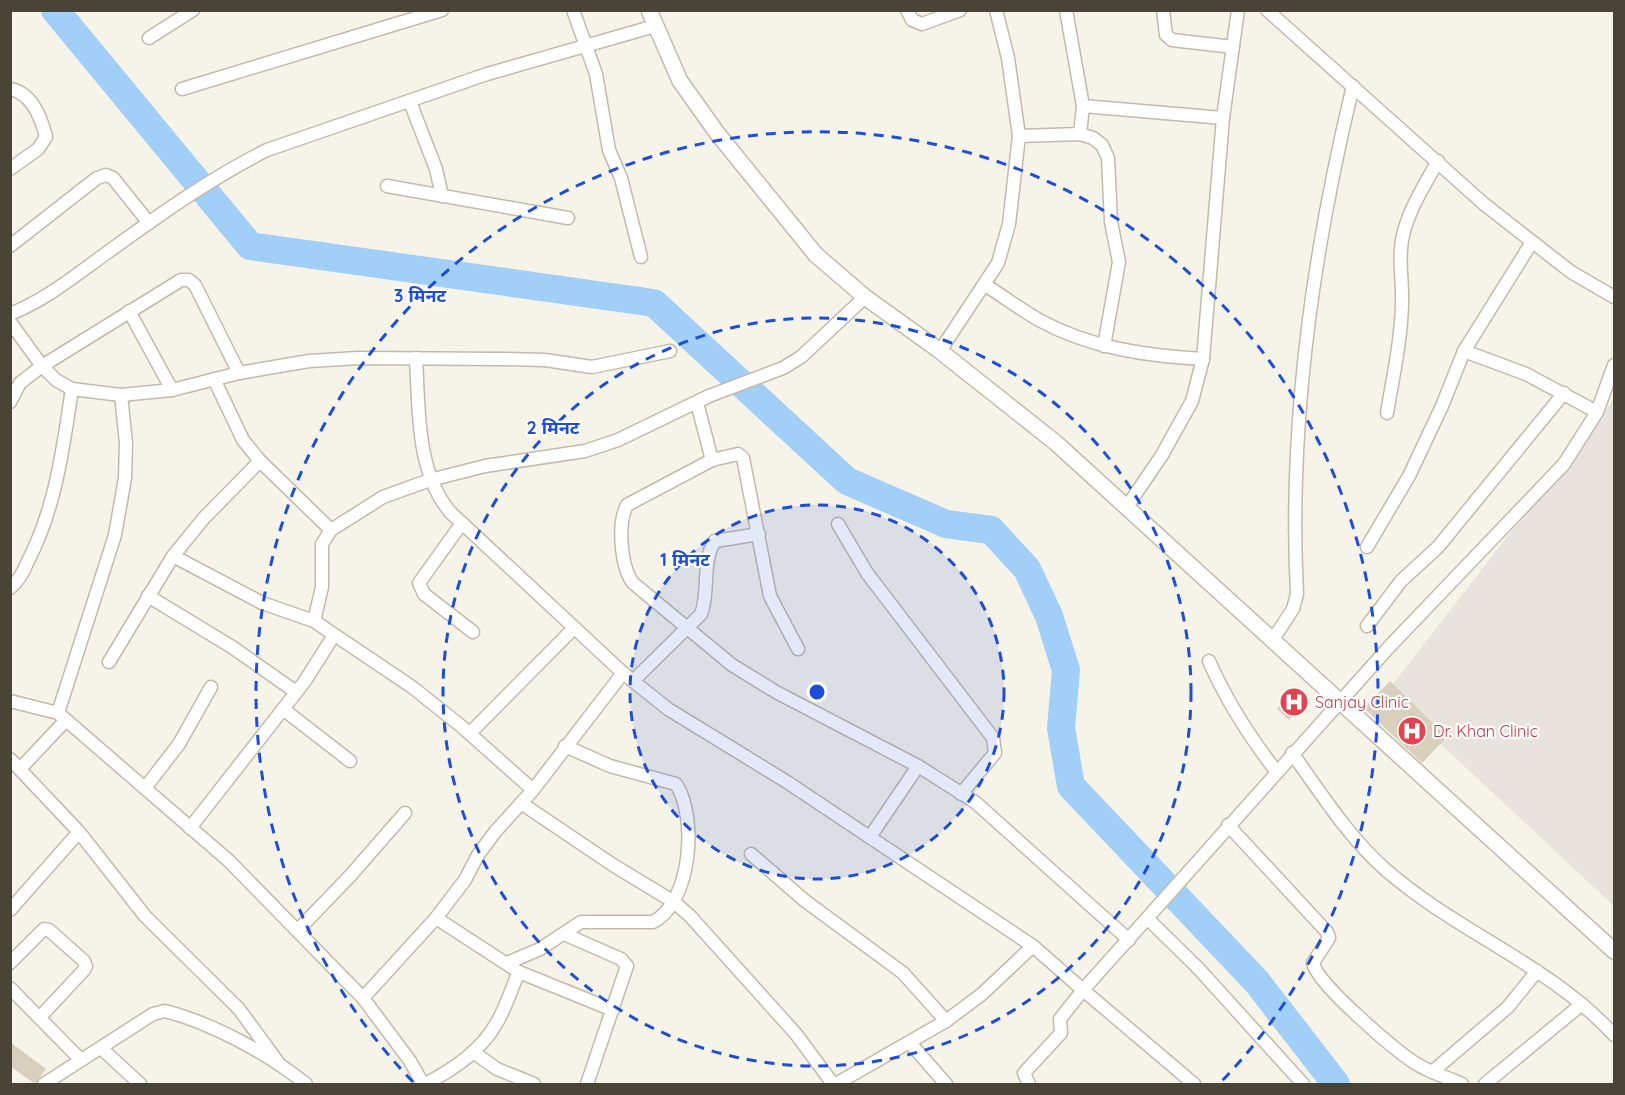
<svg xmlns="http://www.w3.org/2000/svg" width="1625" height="1095" viewBox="0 0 1625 1095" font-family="Quicksand,'Noto Sans Devanagari',sans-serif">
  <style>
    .industrial { fill: #e8e4dd }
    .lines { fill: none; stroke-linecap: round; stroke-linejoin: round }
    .river { stroke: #a1cff7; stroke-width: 28 }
    .building { fill: #d9cfbd }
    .minor-casing { stroke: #c2bbaa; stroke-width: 15 }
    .tertiary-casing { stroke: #c2bbaa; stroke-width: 18 }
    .minor { stroke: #fff; stroke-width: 12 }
    .tertiary { stroke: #fff; stroke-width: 15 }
    .ring { fill: none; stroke: #1d4ed8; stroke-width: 3; stroke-dasharray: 10 8 }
    .labels { text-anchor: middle; stroke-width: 4.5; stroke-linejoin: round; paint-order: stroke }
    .health-label { font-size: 16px; fill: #be3a42; stroke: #fff; text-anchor: start }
    .centre { fill: #1d4ed8; stroke: #fff; stroke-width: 3 }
    .ring-label { font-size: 18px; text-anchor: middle; font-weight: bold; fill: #1d4ed8; stroke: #fff; stroke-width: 4.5; stroke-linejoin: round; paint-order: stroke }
  </style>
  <rect width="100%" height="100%" fill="#f6f3e9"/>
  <polygon class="industrial" points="1614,399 1614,906 1386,693"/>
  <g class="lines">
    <polyline class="river" points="55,10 250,246 654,303 847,481 946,524 991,530 1027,569 1049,616 1066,670 1061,728 1071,786 1257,982 1336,1084"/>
  </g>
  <g class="building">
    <polygon points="1390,681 1447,737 1422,763 1364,708"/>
    <polygon points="1295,689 1307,700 1289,720 1277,709"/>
    <polygon points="10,1042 46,1069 35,1084 10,1066"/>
  </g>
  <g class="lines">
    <g class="minor-casing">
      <g id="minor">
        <polyline points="573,10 596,74 609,150 621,178 641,257"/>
        <polyline points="907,10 912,20 922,24 960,10"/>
        <polyline points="1066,10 1083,106 1080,134"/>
        <polyline points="1163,10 1166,35 1172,40 1233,47"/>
        <polyline points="1267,10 1484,204 1571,272 1614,297"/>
        <polyline points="149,38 193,10"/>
        <path d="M10,89C32,93 41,117 46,137L38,149L10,169"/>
        <polyline points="182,89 442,10"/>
        <polyline points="410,102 436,169 442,196"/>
        <polyline points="1083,106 1223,118"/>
        <polyline points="1019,136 1080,134 1093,138 1102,145 1108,158 1111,222 1119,262 1104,346"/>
        <polyline points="387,186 568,218"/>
        <polyline points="10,246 97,178 106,175 113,178 149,223"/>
        <path d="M985,285C1003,296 1021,310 1039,320C1090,348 1147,356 1203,359"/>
        <polyline points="129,311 172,390"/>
        <path d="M10,314C46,300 77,274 108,252C159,215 211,178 267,150L487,74L655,26"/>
        <polyline points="10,322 42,366 56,380 72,389 121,395 172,390 239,373 309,361 358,358 503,359 545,360 592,367 670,351"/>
        <polyline points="940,351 998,263 1009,224 1019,136 1008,58 996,10"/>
        <polyline points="1464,351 1526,374 1597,412"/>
        <path d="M416,358C419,409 416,471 450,512L623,673L668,709L787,782L1033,946"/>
        <polyline points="214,379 243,440 260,461 331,530"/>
        <polyline points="10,402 20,383 42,366 181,280 189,280 195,285 239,373"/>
        <polyline points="697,403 712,460"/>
        <path d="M1387,413C1393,377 1401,341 1402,304C1403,279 1397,256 1404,231C1411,206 1425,184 1438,161"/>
        <polyline points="1126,508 1162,455 1192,401 1203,359 1223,118 1238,10"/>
        <polyline points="462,523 419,583 424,594 473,632"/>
        <polyline points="838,524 867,573 993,738 995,753 961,794"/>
        <polyline points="1367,547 1409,476 1442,406 1464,351 1532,242"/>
        <polyline points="173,556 262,603 314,621 412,687 461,726 533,790"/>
        <path d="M10,588C19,581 24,571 28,561C56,507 63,448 72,389"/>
        <polyline points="148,596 232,647 296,692"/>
        <polyline points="314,621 322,587 322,544 331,530 383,497 430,480 485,466 585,451 618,440 709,396 783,368 801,357 865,297"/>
        <polyline points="1367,626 1401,581 1438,547 1564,393"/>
        <path d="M1272,641L1293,609L1297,594C1288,424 1313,251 1353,86"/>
        <path d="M798,649L770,596L743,458L738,454L712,460L627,505C617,524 621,567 633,583L732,665L776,692L918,766L975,802L1129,940"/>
        <path d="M1209,661C1227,702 1249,736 1276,771"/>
        <polyline points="109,662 173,556 204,518 260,461"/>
        <path d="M633,681L701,614C710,592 701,562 715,541L759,534"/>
        <polyline points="10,701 58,713 229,861 363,998 410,1061 423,1084"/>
        <polyline points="283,709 350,761"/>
        <polyline points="58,713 115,535 125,478 126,443 121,395"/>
        <polyline points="470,733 574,628"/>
        <path d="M1292,753C1321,793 1348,837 1386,870C1457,932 1550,965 1614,1035"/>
        <polyline points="10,759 79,832 145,916 239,1009 277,1061"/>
        <polyline points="20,769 66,720"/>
        <polyline points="145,788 179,744 211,687"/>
        <polyline points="521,803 613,865 674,902 690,916 796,1034 833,1084"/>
        <path d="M1228,825L1327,932L1329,938L1313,963C1317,984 1395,1050 1415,1063C1430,1073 1447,1077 1462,1084"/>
        <polyline points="190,828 305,681 334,635"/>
        <polyline points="870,837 918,766"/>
        <polyline points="751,854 804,900 903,973 946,1021"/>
        <polyline points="10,910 79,832"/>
        <polyline points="436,918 519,972 613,1010"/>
        <polyline points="1148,919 1198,968 1303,1084"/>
        <polyline points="298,930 350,876 405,813"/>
        <polyline points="564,934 621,959 627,966 587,1084"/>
        <polyline points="10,963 44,929 49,930 84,961 86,966 84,970 41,1016"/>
        <path d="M507,963L540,949L581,922H653C691,903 698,818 676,784L610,766L565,746"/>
        <polyline points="10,988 81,1060"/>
        <polyline points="363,998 436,918 465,880 478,855 495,832 533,790 623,673"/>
        <polyline points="910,1043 946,1084"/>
        <polyline points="101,1048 140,1084"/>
        <polyline points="473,1052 497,1069 534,1084"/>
        <polyline points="1432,1072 1508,1007 1537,971"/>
        <path d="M44,1084L153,1014L165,1011C212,1023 269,1054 306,1084"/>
        <path d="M425,1084C453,1070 480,1052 496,1024C506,1008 511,989 519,972"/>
        <polyline points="836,1084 946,1021 982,994 1033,946 1083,990 1389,647 1564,464 1597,412 1614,365"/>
        <polyline points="1029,1084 1024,1073 1061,1033 1060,1019 1083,990 1194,1084"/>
        <polyline points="1485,1084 1582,1004"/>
      </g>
    </g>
    <g class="tertiary-casing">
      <polyline id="tertiary" points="649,10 680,81 717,133 816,255 865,297 940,351 1056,443 1614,951"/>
    </g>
    <use href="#minor" class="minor"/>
    <use href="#tertiary" class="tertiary"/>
  </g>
  <circle cx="817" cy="692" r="187" fill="#1d4ed8" fill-opacity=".12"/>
  <g class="ring">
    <circle cx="817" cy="692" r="187"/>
    <circle cx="817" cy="692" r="374"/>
    <path d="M413 1082A561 561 0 1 1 1221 1082"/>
  </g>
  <defs>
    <g id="hospital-disc" transform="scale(1.5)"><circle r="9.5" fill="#e0444e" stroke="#fff"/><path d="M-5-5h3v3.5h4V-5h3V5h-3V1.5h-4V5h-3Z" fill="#fff"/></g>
  </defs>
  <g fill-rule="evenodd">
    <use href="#hospital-disc" x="1294" y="702"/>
    <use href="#hospital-disc" x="1412" y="731"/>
  </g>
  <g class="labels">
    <g class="health-label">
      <text x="1315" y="708">Sanjay Clinic</text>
      <text x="1433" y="737">Dr. Khan Clinic</text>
    </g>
  </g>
  <circle cx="817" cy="692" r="9" class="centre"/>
  <g class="ring-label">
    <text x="420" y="302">3 मिनट</text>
    <text x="553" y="434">2 मिनट</text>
    <text x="685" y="566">1 मिनट</text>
  </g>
  <rect width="1625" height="1095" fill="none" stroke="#4a4436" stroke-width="24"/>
</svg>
